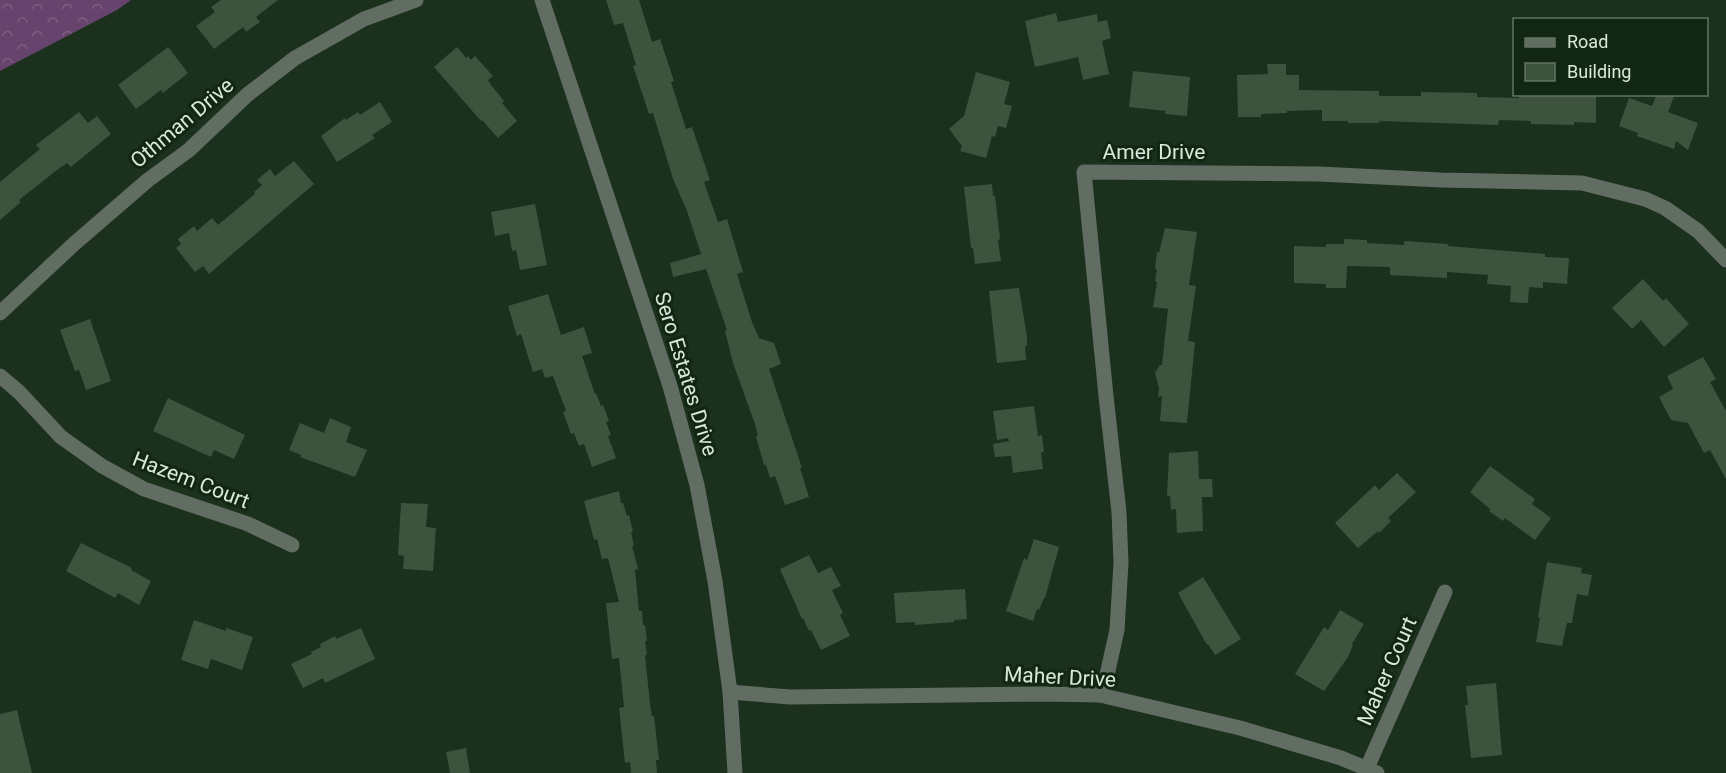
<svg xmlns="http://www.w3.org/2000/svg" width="1726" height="773" viewBox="0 0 1726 773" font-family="Roboto,sans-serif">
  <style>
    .forest { fill: url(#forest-crowns) }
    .building { fill: #3d533e }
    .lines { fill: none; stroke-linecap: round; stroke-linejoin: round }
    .minor { stroke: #616c62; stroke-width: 15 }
    .labels { text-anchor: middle; stroke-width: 6; stroke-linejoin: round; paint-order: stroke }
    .street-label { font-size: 21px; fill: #dae8db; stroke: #112613 }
  </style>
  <defs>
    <pattern id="forest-crowns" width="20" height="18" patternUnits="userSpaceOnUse" patternTransform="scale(1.5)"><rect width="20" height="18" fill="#67446d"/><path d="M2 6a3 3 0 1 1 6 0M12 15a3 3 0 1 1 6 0" fill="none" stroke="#7c5f81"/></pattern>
  </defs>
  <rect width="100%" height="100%" fill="#1b301d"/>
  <polygon class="forest" points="0,0 131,0 117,10 0,71"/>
  <g class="building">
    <polygon points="221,0 278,0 256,17 260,22 246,32 243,27 214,49 196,26 215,12 211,7"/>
    <polygon points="606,0 639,0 652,42 660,39 674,81 671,82 686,129 692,127 710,180 704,182 718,222 727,219 743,272 737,274 752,322 759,338 774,343 781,364 769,369 802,468 800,468 809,497 785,505 775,476 770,478 766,465 764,465 756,437 758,436 755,424 733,363 725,331 727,330 706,269 673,277 670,263 701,254 687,211 673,179 653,113 649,114 633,66 636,65 623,23 614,25"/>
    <polygon points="1056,13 1058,22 1097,14 1098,22 1107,20 1111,38 1102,41 1109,74 1083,80 1078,57 1035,67 1025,21"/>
    <polygon points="168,47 188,73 163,93 161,90 136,109 118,85"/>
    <polygon points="457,47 466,58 468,56 471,60 475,56 493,76 488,80 491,85 504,101 502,103 517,121 498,138 482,120 481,121 434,67"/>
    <polygon points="1267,64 1286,64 1286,75 1299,75 1299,90 1379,91 1379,96 1421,96 1421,92 1477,93 1477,97 1519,98 1519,94 1596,95 1596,123 1574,122 1574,125 1531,124 1531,121 1499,120 1498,125 1379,121 1379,123 1348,123 1348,121 1322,121 1322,110 1287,111 1287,113 1261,114 1261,117 1238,117 1237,75 1268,74"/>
    <polygon points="1133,71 1190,77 1187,116 1165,114 1166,111 1129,107"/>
    <polygon points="976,72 1010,82 1004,104 1012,106 1006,128 998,126 995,137 992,136 986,158 960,151 962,146 949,129 964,116"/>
    <polygon points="1657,94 1675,94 1668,112 1698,123 1688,150 1676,141 1674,149 1637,136 1638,133 1619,126 1629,98 1652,106"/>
    <polygon points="380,102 392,122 372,135 375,138 337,162 321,136 345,118 346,120 358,112 360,115"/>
    <polygon points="79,112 88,123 97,116 111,134 71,167 67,163 57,170 19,200 21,202 0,220 0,182 40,149 36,145"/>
    <polygon points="294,161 314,184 209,274 203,266 195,272 176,248 181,244 178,239 194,226 197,231 212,218 218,225 255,194 254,192 262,185 257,180 270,169 275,176"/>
    <polygon points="992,184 993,196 995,196 1000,239 998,240 1001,261 975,264 973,248 971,248 964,187"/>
    <polygon points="535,204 547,265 520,270 516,250 512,251 509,233 495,236 491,212"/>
    <polygon points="1165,228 1197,232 1189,285 1196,286 1188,341 1195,342 1187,423 1160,421 1162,396 1158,397 1159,388 1155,373 1160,365 1162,365 1168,309 1153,307 1157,282 1155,281 1157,269 1155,269 1157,252 1159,253"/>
    <polygon points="1344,239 1367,240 1367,243 1404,245 1404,241 1448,244 1448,246 1545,254 1545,257 1569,258 1567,284 1543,282 1543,288 1529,287 1528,303 1510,302 1511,286 1487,284 1488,275 1447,272 1447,278 1390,275 1390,267 1347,266 1346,288 1326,288 1326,284 1294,283 1294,246 1326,247 1326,244 1344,244"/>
    <polygon points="1643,279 1663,301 1666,298 1689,324 1664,347 1641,320 1632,329 1612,308"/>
    <polygon points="1019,288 1027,337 1027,346 1025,346 1026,360 997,363 989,291"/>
    <polygon points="548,294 561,335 584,327 592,353 582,356 595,394 596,393 601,406 603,405 609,421 606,422 611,435 608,436 616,458 592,467 584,444 579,446 574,433 571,434 563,412 566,411 553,376 545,378 542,369 533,372 521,334 517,336 508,306"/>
    <polygon points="90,319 111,381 86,390 79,370 75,371 60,330"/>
    <polygon points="1703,357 1716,379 1710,382 1726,411 1726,479 1710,450 1704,453 1688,423 1671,420 1659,397 1673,389 1667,376"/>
    <polygon points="168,398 245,435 234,459 214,450 211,457 153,431"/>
    <polygon points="1034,406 1038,436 1042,435 1044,452 1041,452 1043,469 1013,473 1011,456 995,457 993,444 1009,441 1008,438 997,440 993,411"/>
    <polygon points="330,418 351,427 346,442 367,450 355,477 300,457 301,455 289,450 300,423 324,433"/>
    <polygon points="1198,451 1199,479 1212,479 1213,497 1202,497 1203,531 1177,533 1176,509 1171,510 1170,496 1167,496 1169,453"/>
    <polygon points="1490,466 1535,499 1532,504 1551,518 1535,540 1505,518 1503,521 1489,511 1490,509 1470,492"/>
    <polygon points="1397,473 1416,492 1388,518 1391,521 1379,533 1378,531 1358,548 1335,523 1375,485 1379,490"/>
    <polygon points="619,491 621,503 623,503 627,516 629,515 633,532 631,532 634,546 632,546 638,569 635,570 639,611 642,611 643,625 645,625 647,641 645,641 647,655 645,655 650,704 652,716 654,716 659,760 656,760 657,773 631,773 630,762 625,763 619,708 624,707 619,658 612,659 606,603 619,602 608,558 602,559 597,539 594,540 584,501"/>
    <polygon points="401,503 428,504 426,527 436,528 433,571 403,569 404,556 398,555"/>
    <polygon points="1034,539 1059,547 1045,598 1044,598 1039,610 1037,609 1033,621 1006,611 1024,558 1027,560"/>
    <polygon points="81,543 132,568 131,570 151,581 139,605 118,593 115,598 66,571"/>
    <polygon points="809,555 818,573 831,567 841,586 832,590 843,613 840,615 850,636 821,650 811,630 809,631 803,618 802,619 780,569"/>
    <polygon points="1547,562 1582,568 1581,573 1592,575 1588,596 1577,594 1572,623 1567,623 1562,646 1536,642 1540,618 1538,617"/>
    <polygon points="1203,577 1241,639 1215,655 1208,644 1207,645 1178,593"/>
    <polygon points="965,589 967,619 954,620 954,622 915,625 915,622 896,623 894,593"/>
    <polygon points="1340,610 1364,624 1352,644 1353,645 1348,657 1324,691 1295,674 1324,627 1328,630"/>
    <polygon points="194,620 226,631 226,628 253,637 242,670 211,659 208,669 181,660"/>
    <polygon points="361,628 375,659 325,683 323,678 303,688 291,664 312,654 311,652 321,647 320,644 335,636 336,639"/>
    <polygon points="1496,683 1502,755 1471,758 1465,705 1468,705 1466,686"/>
    <polygon points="17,710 32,773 0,773 0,714"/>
    <polygon points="466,748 470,773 450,773 446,752"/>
  </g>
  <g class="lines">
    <g class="minor">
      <polyline points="542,0 670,386 697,485 715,581 730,692 735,773"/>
      <polyline points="0,313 75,243 148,180 189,150 247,95 295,58 364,19 416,0"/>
      <polyline points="0,376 19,392 61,437 102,466 144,489 248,524 292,545"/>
      <polyline points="730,692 790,697 1044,694 1100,695 1240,728 1341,758 1377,773"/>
      <polyline points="1100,695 1105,684 1117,630 1121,563 1119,512 1106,396 1084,172 1319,174 1441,180 1582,183 1645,199 1665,208 1698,231 1726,260"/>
      <polyline points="1367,768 1445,592"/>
    </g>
  </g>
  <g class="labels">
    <g class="street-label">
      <text transform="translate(182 123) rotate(-40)" y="7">Othman Drive</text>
      <text x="1154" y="159">Amer Drive</text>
      <text transform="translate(686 374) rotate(73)" y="7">Sero Estates Drive</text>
      <text transform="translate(191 480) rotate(21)" y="7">Hazem Court</text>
      <text transform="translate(1387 671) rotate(-66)" y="7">Maher Court</text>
      <text transform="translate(1060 677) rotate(3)" y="7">Maher Drive</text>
    </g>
  </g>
  <rect x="1513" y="18" width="195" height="78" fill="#112613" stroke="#617463" stroke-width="1.5"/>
  <rect x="1525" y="38" width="30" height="9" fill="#616c62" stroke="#617463" stroke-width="1.5"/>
  <text x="1567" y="48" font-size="18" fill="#dae8db">Road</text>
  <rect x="1525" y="63" width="30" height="18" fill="#3d533e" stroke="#617463" stroke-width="1.5"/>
  <text x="1567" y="78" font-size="18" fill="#dae8db">Building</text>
</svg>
